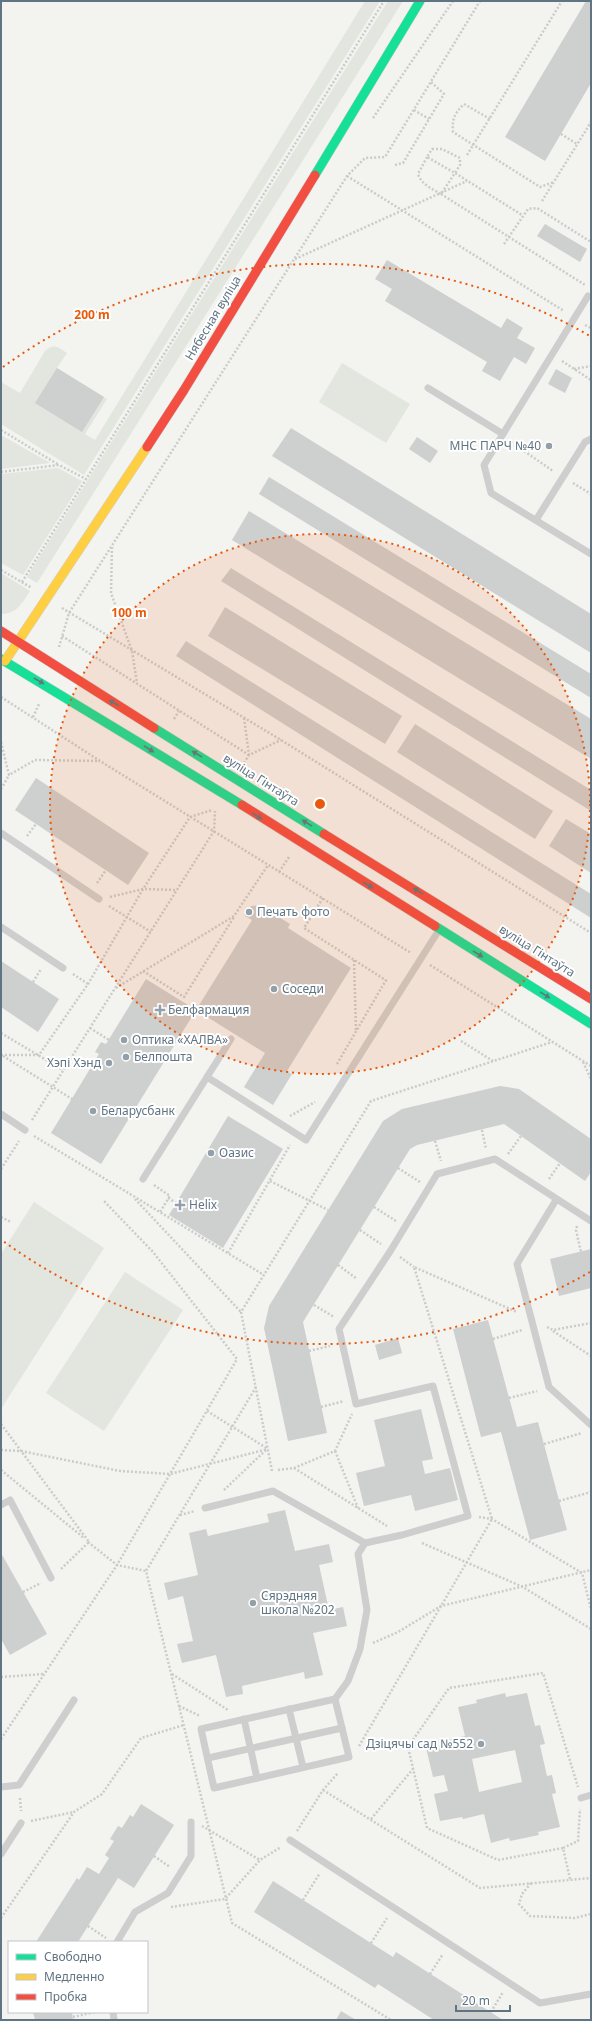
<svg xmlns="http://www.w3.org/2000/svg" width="592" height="2021" viewBox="0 0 592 2021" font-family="'Noto Sans',sans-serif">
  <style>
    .green { fill: #e2e6de }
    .building { fill: #cecfcf; fill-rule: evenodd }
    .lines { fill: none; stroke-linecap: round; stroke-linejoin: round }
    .fast-casing { stroke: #d0d1d1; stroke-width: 10 }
    .slow-casing { stroke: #d0d1d1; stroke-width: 10 }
    .jam-casing { stroke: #d0d1d1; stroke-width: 10 }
    .path { stroke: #cacbcb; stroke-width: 2.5; stroke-dasharray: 2 2; stroke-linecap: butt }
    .lane { stroke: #cececf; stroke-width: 7 }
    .fast { stroke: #16e098; stroke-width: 9 }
    .slow { stroke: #ffcf43; stroke-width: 9 }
    .jam { stroke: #f24e42; stroke-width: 9 }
    .oneway { fill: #5c7984 }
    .ring { fill: none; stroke: #e8590c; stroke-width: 2; stroke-dasharray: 2 4 }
    .poi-dot { fill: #93a0a9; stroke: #fff; stroke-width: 1.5 }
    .labels { text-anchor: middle; stroke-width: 4; stroke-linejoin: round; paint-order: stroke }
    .street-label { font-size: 12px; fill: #607483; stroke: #fff }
    .poi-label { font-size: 12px; fill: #607483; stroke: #fff; text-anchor: start }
    .centre { fill: #e8590c; stroke: #fff; stroke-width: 2 }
    .ring-label { font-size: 12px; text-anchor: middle; font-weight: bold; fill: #e8590c; stroke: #fff; stroke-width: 4; stroke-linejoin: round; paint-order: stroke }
  </style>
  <rect width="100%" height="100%" fill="#f3f3f0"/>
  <g class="green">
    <path d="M365,1H380L84,475L1,424V382L20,393L45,351C54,343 58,347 67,353L57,368L107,399L85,434L95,440Z"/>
    <polygon points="388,1 403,1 37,583 27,577"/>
    <polygon points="342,363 410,404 386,443 319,402"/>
    <polygon points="1,435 50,463 1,469"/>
    <polygon points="58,468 82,481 23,575 1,563 1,474"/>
    <path d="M1,573L30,591C22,603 17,614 1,614Z"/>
    <polygon points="34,1202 104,1248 1,1409 1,1254"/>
    <polygon points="125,1272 183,1310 104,1431 46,1393"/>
  </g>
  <g class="building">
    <polygon points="586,1 591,1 591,83 545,161 505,137"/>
    <polygon points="545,224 587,249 580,262 537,236"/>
    <polygon points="387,260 501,328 507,318 523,328 517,338 535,348 526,364 514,357 500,381 482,371 487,362 385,301 392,289 375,279"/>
    <polygon points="57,368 104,397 82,432 35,403"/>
    <polygon points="556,369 572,378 565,393 548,384"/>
    <polygon points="291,428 591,614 591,653 272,456"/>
    <polygon points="417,437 438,451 430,463 409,449"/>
    <polygon points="269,477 591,674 591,698 259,494"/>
    <polygon points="249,511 591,719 591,759 232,540"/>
    <polygon points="231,568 591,790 591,811 221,581"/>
    <polygon points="225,607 402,716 385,744 208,636"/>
    <polygon points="186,641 591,894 591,918 176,656"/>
    <polygon points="415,724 553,811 535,839 397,752"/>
    <polygon points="36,778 149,853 128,885 15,810"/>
    <polygon points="566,819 591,834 591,873 549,846"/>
    <polygon points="260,905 290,924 288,928 351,968 287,1071 292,1074 273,1105 244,1087 265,1053 196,1010 252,920 245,916 251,906"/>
    <polygon points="1,961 59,999 38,1032 1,1007"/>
    <polygon points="146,979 196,1010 101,1164 51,1133 99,1054 95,1052 101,1042 106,1044"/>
    <polygon points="500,1086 519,1089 591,1139 591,1172 585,1181 504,1124 417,1145 410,1149 303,1322 327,1433 288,1441 264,1328 269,1306 383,1121 402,1109"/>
    <polygon points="228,1116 283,1149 223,1248 169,1215"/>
    <polygon points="591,1249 591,1288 559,1296 550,1259"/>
    <polygon points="488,1320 517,1427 538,1422 567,1530 530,1540 501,1432 481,1437 453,1329"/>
    <polygon points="398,1338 402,1353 379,1360 375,1345"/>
    <polygon points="421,1409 433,1459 422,1461 425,1474 450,1468 458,1500 415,1511 411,1495 364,1506 356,1473 385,1466 374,1420"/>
    <polygon points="285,1510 295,1551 329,1544 333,1562 319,1565 329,1610 343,1607 347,1626 313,1633 323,1675 305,1679 304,1672 242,1686 243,1694 226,1697 216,1655 182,1663 177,1644 193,1641 183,1596 168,1600 164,1583 198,1575 189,1533 206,1529 208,1536 269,1522 267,1514"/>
    <polygon points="1,1553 47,1634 10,1655 1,1639"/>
    <path d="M505,1693L506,1697L527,1693L535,1726L540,1725L545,1744L540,1745L547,1776L552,1775L556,1793L552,1794L560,1827L538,1832L539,1835L510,1841L509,1838L491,1843L484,1814L463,1819L462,1817L440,1821L434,1794L448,1791L444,1775L433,1777L426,1748L445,1744L444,1741L465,1736L458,1707L477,1703L476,1700ZM515,1750L522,1782L479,1792L472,1759Z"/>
    <polygon points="141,1804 174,1825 134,1888 118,1878 78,1942 36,1942 77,1878 79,1880 87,1867 99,1874 109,1858 105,1855 114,1841 110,1839 118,1826 122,1828 130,1815 133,1817"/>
    <polygon points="273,1881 393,1957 396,1952 503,2020 434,2020 378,1984 375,1988 254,1912"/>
    <polygon points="341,2011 356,2020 336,2020"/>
    <polygon points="33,2012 72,2012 73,2020 35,2020"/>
  </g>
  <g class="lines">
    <g class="fast-casing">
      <g id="fast">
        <polyline points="315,175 420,1"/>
        <polyline points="1,659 242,805"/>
        <polyline points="154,728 324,834"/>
        <polyline points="435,926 591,1024"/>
      </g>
    </g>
    <g class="slow-casing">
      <polyline id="slow" points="5,661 147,447"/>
    </g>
    <g class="jam-casing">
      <g id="jam">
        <polyline points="147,447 184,390 315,175"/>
        <polyline points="1,631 154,728"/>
        <polyline points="242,805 435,926"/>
        <polyline points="324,834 591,999"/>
      </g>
    </g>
    <g class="path">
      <polyline points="414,110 429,119"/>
      <polyline points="373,118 453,1"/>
      <path d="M490,119L464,104C454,114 452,119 453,132L540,187L554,182"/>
      <polyline points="561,134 577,144"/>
      <polygon points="432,149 442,149 460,158 460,165 455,173 427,157"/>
      <polyline points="467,155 562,1"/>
      <path d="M427,157L418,174C421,184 432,189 441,194L455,173L522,215"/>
      <polyline points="395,165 403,163 444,94 431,82"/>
      <polyline points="347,176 564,311"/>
      <polyline points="441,194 585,285"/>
      <polyline points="542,201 591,122"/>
      <polyline points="504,244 528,209 537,208 591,242"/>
      <polyline points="295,259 467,181"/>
      <polyline points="585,325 591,328"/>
      <polyline points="562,361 591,380"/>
      <polyline points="574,369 591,366"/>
      <polyline points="1,430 59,465"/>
      <polyline points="511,442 553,471"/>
      <polyline points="1,472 59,465 86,479"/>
      <polyline points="573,483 591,494"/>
      <polyline points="112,547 111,593 132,651 137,683"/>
      <polyline points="1,570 32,588"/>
      <polyline points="22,582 384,1"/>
      <polyline points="62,608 281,740 591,933"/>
      <polyline points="62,636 249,755"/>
      <polyline points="59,647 69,613 347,176 365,158 385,157 480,1"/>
      <polyline points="1,697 100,761 411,953"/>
      <polyline points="33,717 39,704"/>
      <polyline points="244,718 249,755"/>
      <polyline points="174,719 179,711"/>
      <polyline points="1,742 9,775 35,760 100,761"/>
      <polyline points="244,763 249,755 281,740"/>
      <polyline points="1,789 9,775"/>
      <polyline points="27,836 36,824"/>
      <polyline points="279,872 289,857"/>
      <polyline points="97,883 106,870"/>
      <polyline points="110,897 143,889 177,890"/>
      <polyline points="323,898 304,928 387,981"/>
      <polyline points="109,906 151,932"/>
      <polyline points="354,960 356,1031"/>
      <polyline points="430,965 591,1066"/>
      <polyline points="143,971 184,997 234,917"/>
      <polyline points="73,974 88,984"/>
      <polyline points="33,982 41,969"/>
      <polyline points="116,988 234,916 268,865"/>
      <polyline points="90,1028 109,1040"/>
      <polyline points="1,1033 63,1070"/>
      <polyline points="461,1041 493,1061"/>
      <polyline points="1,1055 39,1055 88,984 143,889 190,817 212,810"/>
      <polyline points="3,1056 72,1099"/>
      <polyline points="583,1062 591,1079"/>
      <polyline points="337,1064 386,980"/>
      <polyline points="290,1116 315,1102"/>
      <polyline points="32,1120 214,831 215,811"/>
      <polyline points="482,1130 486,1149"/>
      <polyline points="34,1136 264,1275"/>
      <polyline points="435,1141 441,1161"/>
      <polyline points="508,1154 521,1136"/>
      <polyline points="398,1168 420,1182"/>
      <polyline points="1,1169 19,1141"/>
      <polyline points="549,1179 560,1163"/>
      <polyline points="270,1181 328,1210"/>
      <polyline points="154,1185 170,1196 160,1212"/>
      <polyline points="168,1198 176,1203"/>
      <polyline points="135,1199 241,1312"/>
      <polyline points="374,1207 396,1221"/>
      <polyline points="1,1217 11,1222"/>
      <polyline points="577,1226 576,1230 581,1252"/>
      <polyline points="360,1230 381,1244"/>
      <polyline points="228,1253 290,1145"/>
      <polyline points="400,1257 414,1267"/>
      <polyline points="338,1265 357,1279"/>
      <polyline points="314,1305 334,1317"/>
      <polyline points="547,1327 553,1330 591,1323"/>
      <polyline points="553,1331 591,1356"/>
      <polyline points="493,1339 522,1330"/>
      <polyline points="309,1351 330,1346"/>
      <polyline points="256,1387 146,1571 232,1923 391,2020"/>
      <polyline points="509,1398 537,1391"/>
      <polyline points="321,1407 344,1401"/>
      <polyline points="207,1411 268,1449"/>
      <polyline points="1,1424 89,1542 61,1569"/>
      <polyline points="544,1444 582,1433"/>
      <polyline points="1,1450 21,1451 120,1471 170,1474 268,1449"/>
      <polyline points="335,1451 358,1508"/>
      <polyline points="294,1468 387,1526"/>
      <polyline points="1,1470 84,1538"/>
      <polyline points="278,1470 294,1468 335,1451 352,1414"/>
      <polyline points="272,1471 241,1312 371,1101 552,1042"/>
      <polyline points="224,1490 267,1449"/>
      <polyline points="559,1501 591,1492"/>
      <polyline points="180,1515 195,1511"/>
      <polyline points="479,1517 492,1519 582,1573 591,1609"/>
      <polyline points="88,1542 117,1565 146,1571"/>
      <polyline points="422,1543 523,1587 591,1629"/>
      <polyline points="23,1592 41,1583"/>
      <polyline points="373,1643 398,1632 441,1606 591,1570"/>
      <polyline points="172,1674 228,1710"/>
      <polyline points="1,1677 44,1674"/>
      <polyline points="179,1706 200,1716"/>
      <polyline points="1,1739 117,1565 237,1359 153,1252 104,1201"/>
      <polyline points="359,1746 492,1519 414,1267 517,1312"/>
      <polyline points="323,1790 480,1888 591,1878"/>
      <polyline points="20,1798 21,1811"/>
      <polyline points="371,1819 413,1769"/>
      <polyline points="31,1821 74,1812"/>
      <polyline points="202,1826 260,1860"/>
      <polyline points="297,1831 323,1790 338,1773"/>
      <polyline points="563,1848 498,1860 427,1828 408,1747 449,1688 543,1673 578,1787"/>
      <polyline points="154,1856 170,1867"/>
      <polyline points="570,1879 563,1848 578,1841 580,1809"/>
      <polyline points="531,1883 522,1894 519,1904 530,1916 575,1918 591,1914"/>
      <polyline points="303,1900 320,1873"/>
      <polyline points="171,1907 225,1899 260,1860 281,1847"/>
      <polyline points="1,1918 74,1812 102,1794 141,1738 184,1725"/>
      <polyline points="88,1926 106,1938"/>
      <polyline points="371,1943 387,1918"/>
      <polyline points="430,1974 443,1954"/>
      <polyline points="491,2012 503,1992"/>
      <polyline points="73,2017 95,2012"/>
    </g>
    <g class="lane">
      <polyline points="428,388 503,434 588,296"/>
      <polyline points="503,434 484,465 491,493 591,554"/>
      <polyline points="536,520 585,442 591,439"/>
      <polyline points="1,833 99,899"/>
      <polyline points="1,927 63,968"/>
      <polyline points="207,1077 231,1039"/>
      <polyline points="1,1114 25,1130"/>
      <polyline points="143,1179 207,1077 306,1140 439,930"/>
      <polyline points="556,1200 517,1264 549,1387 591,1425"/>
      <polyline points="1,1505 10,1500 51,1578"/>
      <polyline points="205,1508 273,1491 365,1543"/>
      <polyline points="335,1699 349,1757 214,1788 201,1729 335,1699 348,1681 360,1649 367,1610 358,1554 365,1543 402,1535 468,1516 433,1386 356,1404 339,1329 391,1250 437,1174 495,1159 591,1221"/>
      <polyline points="289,1709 303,1767"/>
      <polyline points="244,1719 257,1778"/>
      <polyline points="208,1758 342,1728"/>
      <polyline points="1,1787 19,1785 74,1700"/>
      <polyline points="581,1798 591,1795"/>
      <polyline points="290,1840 540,2003 591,1994"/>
      <polyline points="1,1854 21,1823"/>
      <polyline points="117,1942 135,1912 168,1893 191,1856 191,1822"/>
      <polyline points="113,2012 114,2020"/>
    </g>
    <use href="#fast" class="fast"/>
    <use href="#slow" class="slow"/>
    <use href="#jam" class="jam"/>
  </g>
  <defs><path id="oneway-solid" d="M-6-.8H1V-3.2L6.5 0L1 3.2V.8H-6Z"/></defs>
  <g class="oneway">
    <use href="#oneway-solid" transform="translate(39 681) rotate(30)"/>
    <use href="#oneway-solid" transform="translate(114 703) rotate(-149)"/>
    <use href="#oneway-solid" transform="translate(149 749) rotate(32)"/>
    <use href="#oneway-solid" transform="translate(197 754) rotate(-149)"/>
    <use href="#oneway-solid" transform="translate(257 816) rotate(32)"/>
    <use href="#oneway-solid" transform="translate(307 823) rotate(-148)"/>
    <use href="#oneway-solid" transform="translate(368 885) rotate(32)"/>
    <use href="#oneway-solid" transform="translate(418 891) rotate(-148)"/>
    <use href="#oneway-solid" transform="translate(478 954) rotate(32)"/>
    <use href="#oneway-solid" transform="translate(545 995) rotate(32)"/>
  </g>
  <circle cx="320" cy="804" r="270" fill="#e8590c" fill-opacity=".12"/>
  <g class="ring">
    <circle cx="320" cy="804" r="270"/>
    <path d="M590 1272A540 540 0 0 1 3 1241M3 367A540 540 0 0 1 590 336"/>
  </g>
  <g class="poi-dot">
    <circle cx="549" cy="446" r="4"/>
    <circle cx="249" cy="912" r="4"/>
    <circle cx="274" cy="989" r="4"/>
    <path d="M158 1004h4v4h4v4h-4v4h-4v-4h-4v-4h4z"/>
    <circle cx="124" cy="1040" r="4"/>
    <circle cx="126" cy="1057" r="4"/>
    <circle cx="109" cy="1063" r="4"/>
    <circle cx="93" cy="1111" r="4"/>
    <circle cx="211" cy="1153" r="4"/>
    <path d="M178 1199h4v4h4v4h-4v4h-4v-4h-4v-4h4z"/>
    <circle cx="253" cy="1603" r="4"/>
    <circle cx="481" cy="1744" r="4"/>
  </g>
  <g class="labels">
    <g class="street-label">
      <text transform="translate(213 318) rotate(-59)" y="4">Нябесная вуліца</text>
      <text transform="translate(261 780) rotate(32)" y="4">вуліца Гінтаўта</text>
      <text transform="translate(537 951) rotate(32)" y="4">вуліца Гінтаўта</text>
    </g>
    <g class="poi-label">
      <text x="541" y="450" text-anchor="end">МНС ПАРЧ №40</text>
      <text x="257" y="916">Печать фото</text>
      <text x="282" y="993">Соседи</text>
      <text x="168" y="1014">Белфармация</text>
      <text x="132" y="1044">Оптика «ХАЛВА»</text>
      <text x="134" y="1061">Белпошта</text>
      <text x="101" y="1067" text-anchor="end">Хэпі Хэнд</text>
      <text x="101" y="1115">Беларусбанк</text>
      <text x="219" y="1157">Оазис</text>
      <text x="189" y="1209">Helix</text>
      <text x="261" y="1600">Сярэдняя<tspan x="261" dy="14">школа №202</tspan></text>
      <text x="473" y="1748" text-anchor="end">Дзіцячы сад №552</text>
    </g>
  </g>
  <circle cx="320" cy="804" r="6" class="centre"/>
  <g class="ring-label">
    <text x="92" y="319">200 m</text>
    <text x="129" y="617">100 m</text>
  </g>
  <rect width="592" height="2021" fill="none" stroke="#607483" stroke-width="4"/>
  <rect x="8" y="1941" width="140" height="72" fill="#ffffff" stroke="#bfc7cd"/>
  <rect x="16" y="1954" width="20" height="6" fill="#16e098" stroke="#bfc7cd"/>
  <text x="44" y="1961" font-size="12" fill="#607483">Свободно</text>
  <rect x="16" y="1974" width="20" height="6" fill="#ffcf43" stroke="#bfc7cd"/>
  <text x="44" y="1981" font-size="12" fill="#607483">Медленно</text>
  <rect x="16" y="1994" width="20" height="6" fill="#f24e42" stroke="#bfc7cd"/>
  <text x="44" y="2001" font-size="12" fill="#607483">Пробка</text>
  <path d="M456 2005v6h54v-6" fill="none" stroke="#607483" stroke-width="2"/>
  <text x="462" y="2005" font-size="12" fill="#607483" stroke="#ffffff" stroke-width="3" paint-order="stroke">20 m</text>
</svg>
